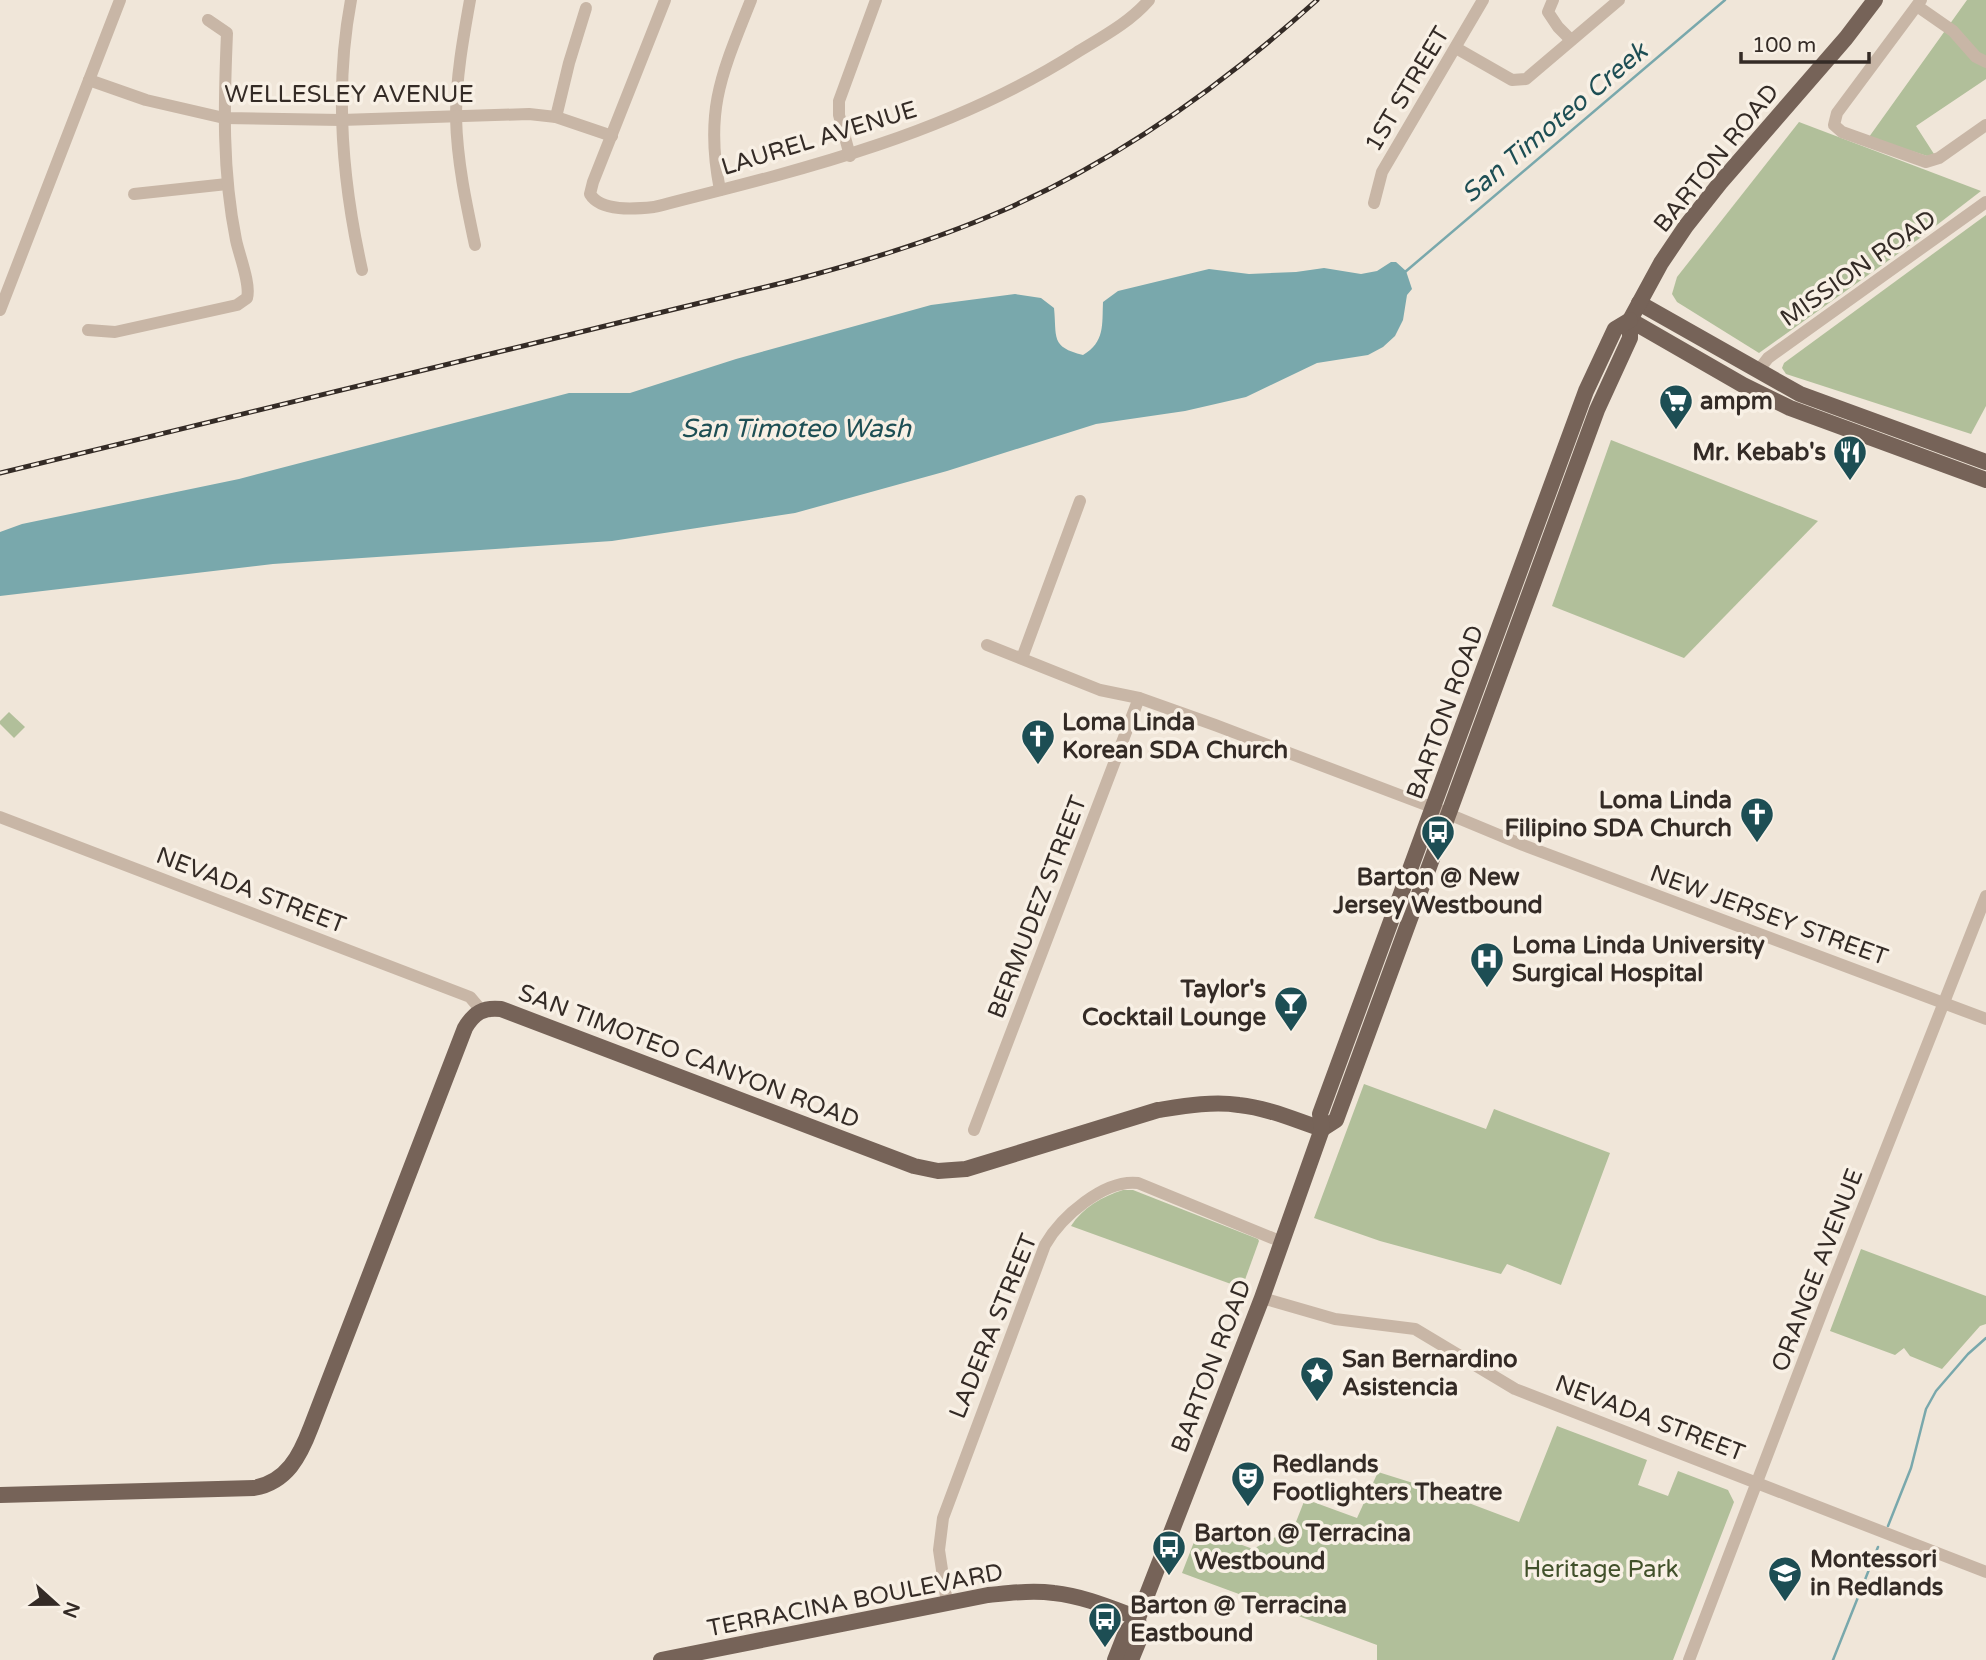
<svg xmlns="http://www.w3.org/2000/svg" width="1986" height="1660" viewBox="0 0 1986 1660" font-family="'Varela Round',sans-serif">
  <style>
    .green { fill: #b1bf9a }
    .water { fill: #79a8ac }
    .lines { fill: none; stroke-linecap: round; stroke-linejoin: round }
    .stream { stroke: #79a8ac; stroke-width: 2.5 }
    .minor { stroke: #c8b6a6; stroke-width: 12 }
    .major { stroke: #766358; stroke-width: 16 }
    .rail-casing { stroke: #342b26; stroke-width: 5 }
    .rail { stroke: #f8f0e5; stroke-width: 2.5; stroke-dasharray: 8; stroke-linecap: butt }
    .labels { text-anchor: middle; stroke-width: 7; stroke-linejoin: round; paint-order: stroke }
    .street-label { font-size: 24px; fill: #342b26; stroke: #f8f0e5 }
    .poi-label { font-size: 24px; font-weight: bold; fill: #342b26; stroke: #f8f0e5; text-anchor: start }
    .park-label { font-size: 24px; fill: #42512b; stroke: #f8f0e5 }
    .water-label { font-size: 26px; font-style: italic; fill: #1d4e54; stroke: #f8f0e5 }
  </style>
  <rect width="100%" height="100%" fill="#f0e6d9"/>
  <g class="green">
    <polygon points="1967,0 1986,0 1986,79 1916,126 1934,154 1927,156 1869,137"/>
    <polygon points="1799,122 1981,191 1920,238 1759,353 1677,302 1672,294 1677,277"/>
    <polygon points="1986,215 1986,406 1971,434 1786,374 1782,368 1784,363"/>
    <polygon points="1611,440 1818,521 1684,658 1552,606"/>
    <polygon points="9,712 25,727 14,738 0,724 0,721"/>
    <polygon points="1364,1084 1486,1129 1494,1109 1610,1153 1561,1285 1507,1264 1501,1274 1380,1241 1314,1218"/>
    <path d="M1123,1190H1133L1258,1239L1259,1241L1242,1288L1071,1226C1082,1208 1103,1196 1123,1190Z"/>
    <polygon points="1861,1249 1986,1296 1986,1324 1980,1326 1942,1369 1910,1356 1904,1348 1895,1355 1830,1331"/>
    <polygon points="1557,1426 1647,1460 1638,1485 1668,1496 1678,1471 1728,1490 1734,1502 1673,1660 1377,1660 1377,1645 1182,1573 1199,1529 1253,1549 1294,1527 1305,1499 1357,1518 1378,1472 1429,1488 1519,1522"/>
  </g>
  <path class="water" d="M1391,262H1396L1406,271L1412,289L1407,295L1403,320L1395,336L1383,347L1368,355L1317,363L1246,397L1185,411L1096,424L947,471L795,513L612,541L273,564L0,596V532L22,524L239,479L569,393H630L736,359L931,305L1015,294L1041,298L1054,308C1057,337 1050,347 1083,355C1105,342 1102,325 1103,302L1118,291L1209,269L1249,274L1296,272L1324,268L1361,274L1377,271Z"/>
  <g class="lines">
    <g class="stream">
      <polyline points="1405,272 1725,0"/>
      <polyline points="1888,1526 1911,1468 1926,1409 1936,1391 1968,1354 1986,1338"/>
      <polyline points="1833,1660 1878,1547"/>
    </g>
    <g class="minor">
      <path d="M351,0C334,90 342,181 362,270"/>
      <path d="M470,0C463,39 456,78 456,117C457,161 466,203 475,245"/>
      <path d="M665,0L593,182L590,194C601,212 635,209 654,207C801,170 947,135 1076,53C1102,37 1129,23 1149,0"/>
      <polyline points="1553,0 1548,12 1558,27 1571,40"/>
      <polyline points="1921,0 1837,113 1834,125 1842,132 1926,162 1939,158 1986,125"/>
      <polyline points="1917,6 1953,31 1976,57 1986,62"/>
      <polyline points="1456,48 1512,80 1526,79 1619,0"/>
      <polyline points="89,80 146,100 224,118 341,120 529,114 556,117 612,136"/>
      <polyline points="556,117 569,63 586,8"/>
      <polyline points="850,156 839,115 839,101 876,0"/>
      <path d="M720,190C704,110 722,73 751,0"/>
      <polyline points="134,194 227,184"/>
      <polyline points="1374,203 1382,172 1483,0"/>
      <polyline points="0,310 120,0"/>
      <path d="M88,330L115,332L237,305L247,298C251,284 239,255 236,240C222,171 224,103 227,33L208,20"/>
      <polyline points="1758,371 1768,358 1986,202"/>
      <polyline points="987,645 1100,690 1139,698 1215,725 1434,808 1523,845 1986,1019"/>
      <polyline points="1022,658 1080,501"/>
      <polyline points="0,817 470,997 481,1010"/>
      <polyline points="974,1130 1139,698"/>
      <polyline points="1262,1298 1335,1319 1415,1329 1515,1389 1986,1572"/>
      <path d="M947,1603L939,1550L943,1518L1045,1245C1061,1217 1104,1179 1138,1183L1282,1242"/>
      <polyline points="1689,1660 1828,1296 1986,896"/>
    </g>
    <g class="major">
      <polyline points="1639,303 1800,394 1986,462"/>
      <polyline points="1630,320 1743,385 1790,408 1986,480"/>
      <polyline points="1322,1129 1336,1120 1597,410 1630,338 1630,320 1661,263 1686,226 1720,183 1846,38 1875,0"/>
      <path d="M0,1495L254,1488C287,1482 300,1456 311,1427L465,1028C474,1013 483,1007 501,1009L914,1166L938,1171L966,1169L1158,1110C1184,1106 1213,1101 1239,1105C1268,1108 1295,1120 1322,1129"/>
      <path d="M661,1660L988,1595C1010,1593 1032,1590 1054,1593C1083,1596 1111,1608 1138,1618"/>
      <polyline points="1115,1660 1126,1632 1138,1618 1262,1298 1322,1129 1320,1114 1586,391 1615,329 1630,320"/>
      <polyline points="1131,1660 1140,1638 1138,1618"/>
    </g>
    <g class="rail-casing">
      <path id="rail" d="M0,473L786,282C860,263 933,241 1004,210C1120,159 1223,85 1317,0"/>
    </g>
    <use href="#rail" class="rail"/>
  </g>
  <defs>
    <g id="supermarket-pin" transform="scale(1.75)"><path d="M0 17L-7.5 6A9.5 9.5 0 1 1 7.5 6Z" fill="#1d4e54" stroke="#f8f0e5"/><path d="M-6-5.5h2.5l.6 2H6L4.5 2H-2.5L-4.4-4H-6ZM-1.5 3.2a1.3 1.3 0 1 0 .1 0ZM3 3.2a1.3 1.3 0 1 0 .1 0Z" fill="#fff"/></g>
    <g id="restaurant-pin" transform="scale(1.75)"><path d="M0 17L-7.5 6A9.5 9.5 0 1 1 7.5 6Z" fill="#1d4e54" stroke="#f8f0e5"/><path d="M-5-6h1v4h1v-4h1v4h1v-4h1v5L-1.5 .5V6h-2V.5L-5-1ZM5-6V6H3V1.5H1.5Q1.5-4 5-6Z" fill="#fff"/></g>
    <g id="church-pin" transform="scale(1.75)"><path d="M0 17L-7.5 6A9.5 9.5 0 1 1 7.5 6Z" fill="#1d4e54" stroke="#f8f0e5"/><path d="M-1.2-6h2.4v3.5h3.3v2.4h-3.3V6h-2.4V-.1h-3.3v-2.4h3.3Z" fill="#fff"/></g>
    <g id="bus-pin" transform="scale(1.75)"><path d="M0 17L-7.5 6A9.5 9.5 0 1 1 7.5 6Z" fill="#1d4e54" stroke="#f8f0e5"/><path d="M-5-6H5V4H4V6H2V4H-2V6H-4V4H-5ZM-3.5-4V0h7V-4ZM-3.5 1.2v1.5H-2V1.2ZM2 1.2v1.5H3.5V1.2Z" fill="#fff"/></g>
    <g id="hospital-pin" transform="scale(1.75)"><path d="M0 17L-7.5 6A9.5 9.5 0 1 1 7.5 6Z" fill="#1d4e54" stroke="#f8f0e5"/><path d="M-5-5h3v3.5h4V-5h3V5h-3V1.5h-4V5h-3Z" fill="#fff"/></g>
    <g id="bar-pin" transform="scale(1.75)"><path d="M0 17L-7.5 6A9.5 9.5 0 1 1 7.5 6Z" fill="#1d4e54" stroke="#f8f0e5"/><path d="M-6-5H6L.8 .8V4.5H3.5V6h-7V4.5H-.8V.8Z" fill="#fff"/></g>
    <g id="sight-pin" transform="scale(1.75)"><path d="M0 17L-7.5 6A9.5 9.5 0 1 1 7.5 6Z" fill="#1d4e54" stroke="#f8f0e5"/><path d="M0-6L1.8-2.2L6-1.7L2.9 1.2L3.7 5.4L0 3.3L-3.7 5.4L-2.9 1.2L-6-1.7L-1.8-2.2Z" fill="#fff"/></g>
    <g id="theatre-pin" transform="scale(1.75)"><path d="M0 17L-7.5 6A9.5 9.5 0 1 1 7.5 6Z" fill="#1d4e54" stroke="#f8f0e5"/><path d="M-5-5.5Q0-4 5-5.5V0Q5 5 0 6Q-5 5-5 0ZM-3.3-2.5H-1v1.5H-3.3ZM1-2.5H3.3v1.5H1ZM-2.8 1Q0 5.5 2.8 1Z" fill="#fff"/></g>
    <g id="school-pin" transform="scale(1.75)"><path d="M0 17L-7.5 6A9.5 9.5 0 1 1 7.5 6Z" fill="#1d4e54" stroke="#f8f0e5"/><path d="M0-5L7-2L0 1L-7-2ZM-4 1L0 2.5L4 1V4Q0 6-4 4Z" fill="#fff"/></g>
  </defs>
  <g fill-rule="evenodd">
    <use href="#supermarket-pin" x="1676" y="401"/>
    <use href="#restaurant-pin" x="1850" y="452"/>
    <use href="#church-pin" x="1038" y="736"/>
    <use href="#church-pin" x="1757" y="814"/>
    <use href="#bus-pin" x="1438" y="832"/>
    <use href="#hospital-pin" x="1487" y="959"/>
    <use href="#bar-pin" x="1291" y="1003"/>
    <use href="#sight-pin" x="1317" y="1373"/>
    <use href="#theatre-pin" x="1248" y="1478"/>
    <use href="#bus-pin" x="1169" y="1547"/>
    <use href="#school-pin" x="1785" y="1573"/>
    <use href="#bus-pin" x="1105" y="1619"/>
  </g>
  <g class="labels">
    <g class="street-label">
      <text transform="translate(1407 89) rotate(-59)" y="8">1ST STREET</text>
      <text x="349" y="102">WELLESLEY AVENUE</text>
      <text transform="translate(819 138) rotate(-17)" y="8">LAUREL AVENUE</text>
      <text transform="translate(1716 158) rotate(-51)" y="8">BARTON ROAD</text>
      <text transform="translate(1858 268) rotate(-35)" y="8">MISSION ROAD</text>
      <text transform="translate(1445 712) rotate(-70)" y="8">BARTON ROAD</text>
      <text transform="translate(251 890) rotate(21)" y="8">NEVADA STREET</text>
      <text transform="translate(1037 907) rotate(-69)" y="8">BERMUDEZ STREET</text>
      <text transform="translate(1769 915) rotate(20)" y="8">NEW JERSEY STREET</text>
      <text transform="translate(689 1056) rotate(21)" y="8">SAN TIMOTEO CANYON ROAD</text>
      <text transform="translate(1817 1270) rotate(-69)" y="8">ORANGE AVENUE</text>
      <text transform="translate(993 1326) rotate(-68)" y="8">LADERA STREET</text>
      <text transform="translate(1211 1366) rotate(-69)" y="8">BARTON ROAD</text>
      <text transform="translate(1650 1418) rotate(21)" y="8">NEVADA STREET</text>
      <text transform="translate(855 1600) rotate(-11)" y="8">TERRACINA BOULEVARD</text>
    </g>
    <g class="poi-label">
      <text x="1700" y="409">ampm</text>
      <text x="1826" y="460" text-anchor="end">Mr. Kebab's</text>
      <text x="1062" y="730">Loma Linda<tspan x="1062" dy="28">Korean SDA Church</tspan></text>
      <text x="1732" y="808" text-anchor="end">Loma Linda<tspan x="1732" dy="28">Filipino SDA Church</tspan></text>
      <text x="1438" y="885" text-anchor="middle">Barton @ New<tspan x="1438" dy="28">Jersey Westbound</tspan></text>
      <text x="1512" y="953">Loma Linda University<tspan x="1512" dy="28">Surgical Hospital</tspan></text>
      <text x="1266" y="997" text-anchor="end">Taylor's<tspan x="1266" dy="28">Cocktail Lounge</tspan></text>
      <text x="1342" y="1367">San Bernardino<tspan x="1342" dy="28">Asistencia</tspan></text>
      <text x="1272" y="1472">Redlands<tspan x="1272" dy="28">Footlighters Theatre</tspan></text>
      <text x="1194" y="1541">Barton @ Terracina<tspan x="1194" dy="28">Westbound</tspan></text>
      <text x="1810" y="1567">Montessori<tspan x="1810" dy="28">in Redlands</tspan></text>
      <text x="1130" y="1613">Barton @ Terracina<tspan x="1130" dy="28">Eastbound</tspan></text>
    </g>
    <g class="park-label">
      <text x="1601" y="1577">Heritage Park</text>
    </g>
    <g class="water-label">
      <text transform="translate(1554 122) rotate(-40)" y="9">San Timoteo Creek</text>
      <text x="796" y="437">San Timoteo Wash</text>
    </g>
  </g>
  <g transform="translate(56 1604) rotate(111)" stroke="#f8f0e5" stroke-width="5" paint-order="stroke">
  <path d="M0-5L12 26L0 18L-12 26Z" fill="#342b26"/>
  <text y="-10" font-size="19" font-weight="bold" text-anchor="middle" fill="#342b26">N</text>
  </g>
  <path d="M1741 52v10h128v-10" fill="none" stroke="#342b26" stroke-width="3.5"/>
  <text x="1752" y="52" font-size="21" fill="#342b26" stroke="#f8f0e5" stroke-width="5" paint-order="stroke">100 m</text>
</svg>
